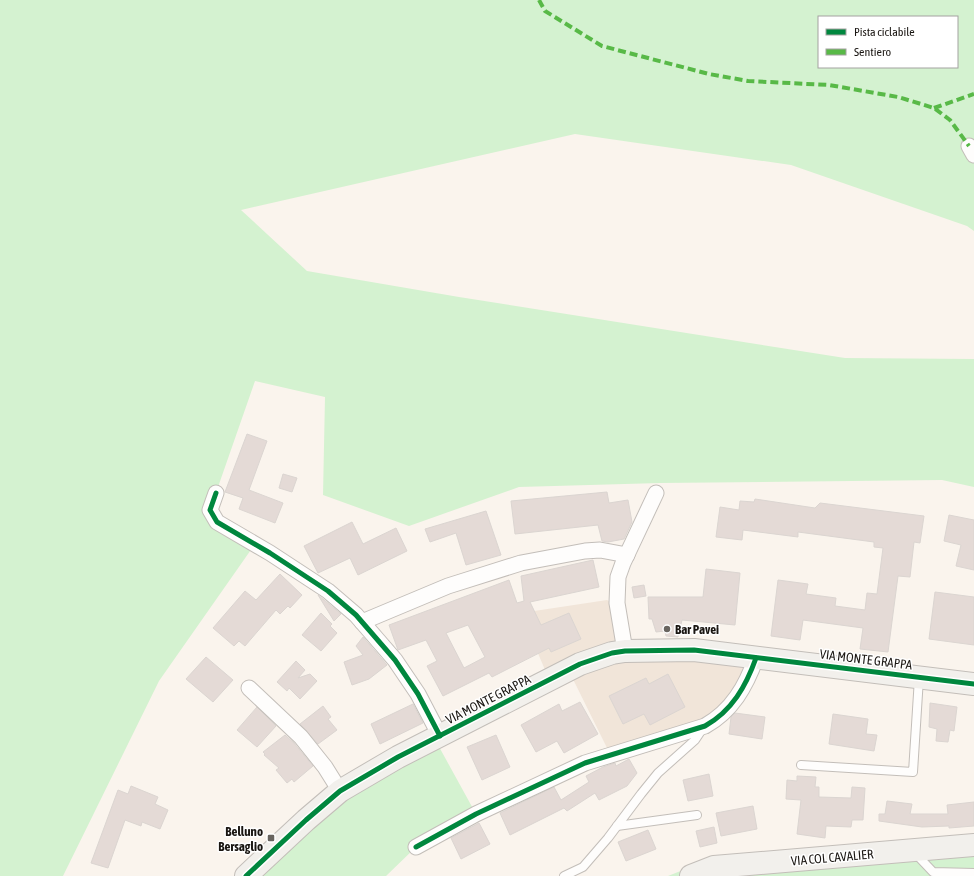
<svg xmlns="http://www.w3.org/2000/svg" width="974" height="876" viewBox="0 0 974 876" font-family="'Asap Condensed',sans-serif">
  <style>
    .built { fill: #f1e5d9 }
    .green { fill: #d4f2d0; fill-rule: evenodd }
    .building { fill: #e4dad6; stroke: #dbd5d1; fill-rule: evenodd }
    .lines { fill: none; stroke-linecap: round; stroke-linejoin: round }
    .lane-casing { stroke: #c3beb9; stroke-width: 10 }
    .street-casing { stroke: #c3beb9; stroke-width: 17 }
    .secondary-casing { stroke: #c3beb9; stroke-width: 24 }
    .lane { stroke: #fefdfc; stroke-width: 8 }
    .street { stroke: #fefdfc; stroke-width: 15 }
    .secondary { stroke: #f2f0ec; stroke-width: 22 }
    .quiet { stroke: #58b947; stroke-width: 4; stroke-dasharray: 8 4; stroke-linecap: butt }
    .cycleway-casing { stroke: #fff; stroke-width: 8 }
    .cycleway { stroke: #00873e; stroke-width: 5 }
    .poi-dot { fill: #68645f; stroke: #fff; stroke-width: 1.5 }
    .labels { text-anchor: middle; stroke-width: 3; stroke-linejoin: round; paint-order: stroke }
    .poi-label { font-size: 13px; font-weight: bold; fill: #1a1612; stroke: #fff; text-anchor: start }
    .street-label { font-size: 13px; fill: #1a1612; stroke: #fff }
  </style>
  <rect width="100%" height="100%" fill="#faf4ed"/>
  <polygon class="built" points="607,600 621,609 627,648 763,655 726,716 611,756 567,667 548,677 521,613"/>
  <g class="green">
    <path d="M0,0H974V231L967,226L791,165L575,134L241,210L307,271L459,297L845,358L974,359V487L942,480L660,483L519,487L409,526L323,495L325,397L255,381L210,510L255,544L159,681L63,876H0ZM819,17H957V67H819Z"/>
    <polygon points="432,734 476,814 416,847 386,876 242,876"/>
    <polygon points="974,838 974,876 668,876 688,868"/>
  </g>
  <g class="building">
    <polygon points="247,434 267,441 249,490 283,503 275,523 239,509 243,498 225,492"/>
    <polygon points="283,474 297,478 292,492 279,488"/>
    <polygon points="607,492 609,503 628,500 632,522 624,539 608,542 602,541 598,525 515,534 511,501"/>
    <polygon points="755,499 815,508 820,503 924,516 920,543 914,542 910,577 898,576 888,652 860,649 863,628 803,620 800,640 771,636 778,580 808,584 806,594 836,598 835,606 865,610 867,593 877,594 883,548 874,547 874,542 798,532 798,537 743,530 742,540 716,537 720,507 739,510 740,501 754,502"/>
    <polygon points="486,511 501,555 466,565 456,533 430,542 425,529"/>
    <polygon points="949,515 974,520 974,570 956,566 961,545 944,541"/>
    <polygon points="352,522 363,544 396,528 407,551 358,575 350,558 318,573 304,546"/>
    <path d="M593,560L599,587L530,602L541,625L569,613L581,639L551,652L549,648L492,677L489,673L443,696L427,666L437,661L426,640L398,650L389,625L509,580L517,603L524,601L521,576ZM468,625L485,657L464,668L446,633Z"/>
    <polygon points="706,569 740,573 735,625 682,620 678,637 666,636 665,631 656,632 652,619 649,619 648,597 703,597"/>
    <polygon points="280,574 302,595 290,608 288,606 280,614 276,610 245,646 239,641 234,646 213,628 245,591 256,600"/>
    <polygon points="644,585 646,596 634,598 632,587"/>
    <polygon points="935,592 974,597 974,645 929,639"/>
    <polygon points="318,595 341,614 334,621"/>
    <polygon points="321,613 332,624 330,626 337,633 321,651 302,635"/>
    <polygon points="363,637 387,665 369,679 352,685 344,662 363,655 356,646"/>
    <polygon points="206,657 233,680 213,702 186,679"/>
    <polygon points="296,661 305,670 298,678 310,674 317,681 300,699 289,688 287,691 277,682"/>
    <polygon points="668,674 685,707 650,725 644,714 623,724 609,696 646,678 649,684"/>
    <polygon points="580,702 598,734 564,753 557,741 536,752 521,725 559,704 562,711"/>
    <polygon points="930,703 957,707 954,731 950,730 948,742 936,741 937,729 929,727"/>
    <polygon points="413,704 423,723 380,744 371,724"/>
    <polygon points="323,706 331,717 328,719 337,730 318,744 300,724"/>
    <polygon points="257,707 276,726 257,747 237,730"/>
    <polygon points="735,713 765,717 762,739 729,734 731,717"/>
    <polygon points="833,714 868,719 866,734 877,735 874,751 829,744"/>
    <polygon points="285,735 294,743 313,766 294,782 292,779 287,783 276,770 279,768 264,755 265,754 263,752"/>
    <polygon points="496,735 510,767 482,780 467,747"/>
    <polygon points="629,759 637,773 627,786 599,800 595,793 567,811 564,808 510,835 500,813 554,787 561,800 589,782 586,776 603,767 615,763 616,766"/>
    <polygon points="709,774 713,796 688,801 683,780"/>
    <polygon points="797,776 816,777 815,787 819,787 819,797 851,798 852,787 865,788 863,820 852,820 851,827 826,826 825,838 797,834 801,800 786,799 787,780 797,781"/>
    <polygon points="131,786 158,797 155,804 168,810 160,829 142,822 141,826 125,820 108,868 91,863 118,790 128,794"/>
    <polygon points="887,801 912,804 910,814 948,814 947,805 974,802 974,826 949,828 949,826 922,827 879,821 879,814 885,814"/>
    <polygon points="753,806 757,829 721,836 716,813"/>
    <polygon points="479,823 490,844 461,859 451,838"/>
    <polygon points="714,827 717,843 700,847 696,831"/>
    <polygon points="648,830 656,849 626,861 618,842"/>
  </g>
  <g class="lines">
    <g class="lane-casing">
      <g id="lane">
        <polyline points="801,765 913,772 919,678"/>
        <polyline points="617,826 697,815"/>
        <polyline points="915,853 933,872 974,873"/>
        <polyline points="564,876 583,867 608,838 641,794 658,773 695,740 703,728"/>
      </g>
    </g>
    <g class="street-casing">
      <g id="street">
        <polyline points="969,146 974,155"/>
        <polyline points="216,493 210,510 217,522 270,553 328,591 356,615 395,660 418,694 440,736"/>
        <polyline points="362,622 448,586 521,563 585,551 600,550 627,555"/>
        <polyline points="625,651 617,603 618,577 623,563 656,493"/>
        <polyline points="249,688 301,737 325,767 340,791"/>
        <path d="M416,847L476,814L585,763L705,726C732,711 746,686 756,658"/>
      </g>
    </g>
    <g class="secondary-casing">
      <g id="secondary">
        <polyline points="246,876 306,820 340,791 398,757 580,664 612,653 625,651 694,650 974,684"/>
        <polyline points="691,876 714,867 974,845"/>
      </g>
    </g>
    <use href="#lane" class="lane"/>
    <use href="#street" class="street"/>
    <use href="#secondary" class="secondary"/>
    <g class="quiet">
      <polyline points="539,0 545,11 602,46 709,74 748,81 829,85 898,97 934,108 950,120 969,146"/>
      <polyline points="934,108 974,94"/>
    </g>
    <g class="cycleway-casing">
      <g id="cycleway">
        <polyline points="216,493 210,510 217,522 270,553 328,591 356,615 395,660 418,694 440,736"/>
        <path d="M416,847L476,814L585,763L705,726C732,711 746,686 756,658"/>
        <polyline points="246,876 306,820 340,791 398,757 580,664 612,653 625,651 694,650 974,684"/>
      </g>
    </g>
    <use href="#cycleway" class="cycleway"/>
  </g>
  <g class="poi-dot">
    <circle cx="667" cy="629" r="4"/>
    <rect x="267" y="834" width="8" height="8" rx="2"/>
  </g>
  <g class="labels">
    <g class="poi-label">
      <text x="675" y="634">Bar Pavei</text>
      <text x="263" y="836" text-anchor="end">Belluno<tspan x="263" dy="15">Bersaglio</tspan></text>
    </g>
    <g class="street-label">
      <text transform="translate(866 659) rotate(7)" y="5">VIA MONTE GRAPPA</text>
      <text transform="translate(488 699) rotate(-27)" y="5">VIA MONTE GRAPPA</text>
      <text transform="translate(832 857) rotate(-5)" y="5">VIA COL CAVALIER</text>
    </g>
  </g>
  <rect x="818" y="16" width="140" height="52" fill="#ffffff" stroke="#a3a2a0"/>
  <rect x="826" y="29" width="20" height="6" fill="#00873e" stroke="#a3a2a0"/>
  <text x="854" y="36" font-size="12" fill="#1a1612">Pista ciclabile</text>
  <rect x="826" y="49" width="20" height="6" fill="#58b947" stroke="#a3a2a0"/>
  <text x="854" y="56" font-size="12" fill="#1a1612">Sentiero</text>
</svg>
